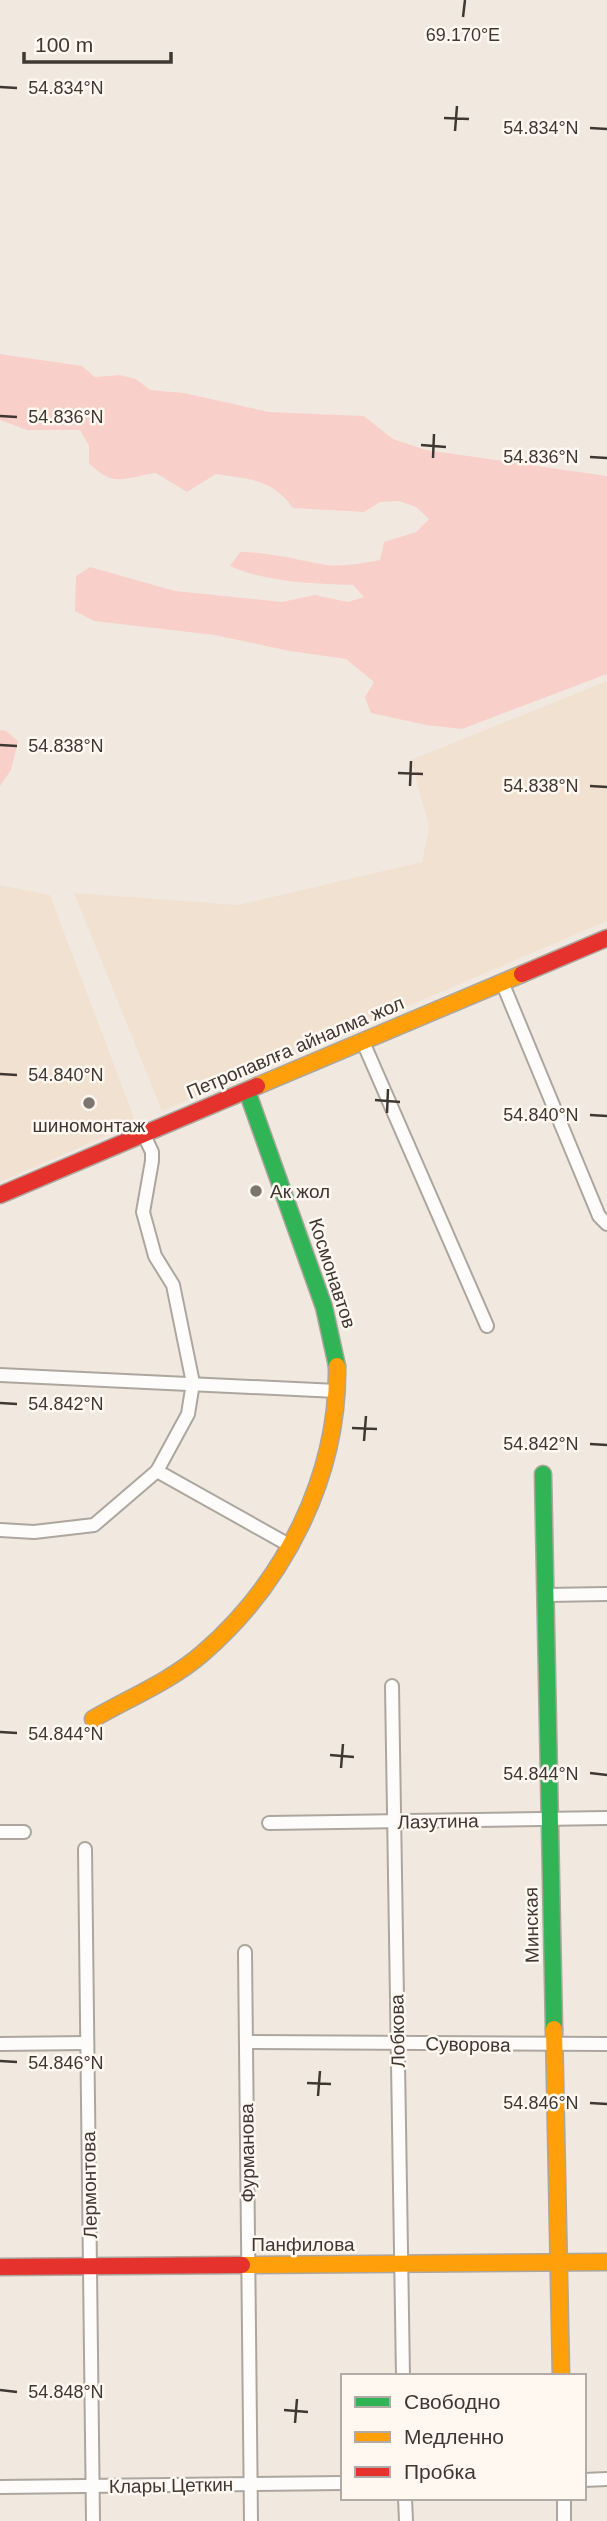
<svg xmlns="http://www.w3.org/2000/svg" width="607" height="2521" viewBox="0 0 607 2521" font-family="Helvetica,sans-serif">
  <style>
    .built { fill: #f1e1d1 }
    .green { fill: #f8d0c9 }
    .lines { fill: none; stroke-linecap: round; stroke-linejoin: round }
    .street-casing { stroke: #aca69f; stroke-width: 16 }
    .fast-casing { stroke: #aca69f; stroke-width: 19 }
    .slow-casing { stroke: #aca69f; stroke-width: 19 }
    .jam-casing { stroke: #aca69f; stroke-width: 19 }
    .street { stroke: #fdfcfa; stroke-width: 12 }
    .fast { stroke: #30b455; stroke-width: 16 }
    .slow { stroke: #ff9f0a; stroke-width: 16 }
    .jam { stroke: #e5322d; stroke-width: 16 }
    .ticks { fill: none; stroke: #3f3832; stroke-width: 2.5 }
    .poi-dot { fill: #7d766f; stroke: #fef8f1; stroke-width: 2.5 }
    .labels { text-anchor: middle; stroke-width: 5; stroke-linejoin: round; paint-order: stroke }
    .street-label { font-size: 19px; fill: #3f3832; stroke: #fef8f1 }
    .poi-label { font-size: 19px; fill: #3f3832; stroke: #fef8f1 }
    .ticks-label { font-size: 18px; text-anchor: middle; fill: #3f3832; stroke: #fef8f1; stroke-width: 5; stroke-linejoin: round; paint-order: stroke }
  </style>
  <rect width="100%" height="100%" fill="#f1e9e0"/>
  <g class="built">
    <polygon points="607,681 607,921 162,1111 74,893 238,905 422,862 429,827 411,760"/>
    <polygon points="0,885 50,895 136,1123 0,1182"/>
  </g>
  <g class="green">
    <path d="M0,354L82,366L95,377L120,375L136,379L150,390L184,393L269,412L364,416L393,439L426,450L607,476V674L462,729L426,725L371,713L365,697L374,682L346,659L290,651L214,635L94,621L75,611L76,576L90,567L175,591L282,602L315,595L348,602L364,597L353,585C311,583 268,583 230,566L240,552C269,552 297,560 326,565C344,567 362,563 380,560L384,542L416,532L429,519L416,507L399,501L380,502L364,512L293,508C271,478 251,480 216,474L187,492L156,473C125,477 114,489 89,463V446L80,430H27L0,420Z"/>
    <polygon points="0,730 6,731 18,741 11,770 0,786"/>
  </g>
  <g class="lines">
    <g class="street-casing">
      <g id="street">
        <polyline points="502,982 599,1216 607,1224"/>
        <polyline points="363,1042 487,1326"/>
        <polyline points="0,1375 337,1391"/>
        <polyline points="157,1471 289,1545"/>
        <polyline points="0,1530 34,1532 94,1525 157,1471 188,1414 193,1383 173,1285 155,1256 143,1212 152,1161 152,1152 144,1135"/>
        <polyline points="546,1595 607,1594"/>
        <polyline points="392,1686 403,2376"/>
        <polyline points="269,1823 607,1818"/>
        <polyline points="0,1832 24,1832"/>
        <polyline points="85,1849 93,2521"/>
        <polyline points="245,1952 251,2521"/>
        <polyline points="246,2042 607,2044"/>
        <polyline points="0,2044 87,2043"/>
        <polyline points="584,2480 607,2479"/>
        <polyline points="0,2487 343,2483"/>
        <polyline points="405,2498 406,2521"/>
        <polyline points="564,2498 564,2521"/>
      </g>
    </g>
    <g class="fast-casing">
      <g id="fast">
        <polyline points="247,1091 324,1307 337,1366"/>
        <polyline points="543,1474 554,2029"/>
      </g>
    </g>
    <g class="slow-casing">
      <g id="slow">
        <polyline points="257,1086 522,974"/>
        <path d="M93,1719C129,1698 171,1681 203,1653C285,1582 339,1475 337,1366"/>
        <polyline points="554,2029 561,2376"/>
        <polyline points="242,2265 607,2262"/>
      </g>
    </g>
    <g class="jam-casing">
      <g id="jam">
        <polyline points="522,974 607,938"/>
        <polyline points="0,1195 257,1086"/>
        <polyline points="0,2267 242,2265"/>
      </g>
    </g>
    <use href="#street" class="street"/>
    <use href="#fast" class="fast"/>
    <use href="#slow" class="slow"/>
    <use href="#jam" class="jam"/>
  </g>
  <path class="ticks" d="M463,17L465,0M0,87L17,88M444,118L469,119M590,128L607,129M455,131L457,106M0,416L17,417M421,445L446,447M590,457L607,458M433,458L434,434M0,745L17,746M398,773L423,774M410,786L411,761M590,786L607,787M0,1074L17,1075M375,1100L400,1102M387,1113L388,1089M590,1115L607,1116M0,1403L17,1404M352,1428L377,1429M364,1441L366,1416M590,1444L607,1445M0,1732L17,1733M330,1755L354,1757M341,1768L343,1744M590,1773L607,1775M0,2061L17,2062M307,2083L331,2084M318,2096L320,2071M590,2103L607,2104M0,2390L17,2392M284,2410L308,2412M295,2423L297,2399"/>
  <g class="poi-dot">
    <circle cx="89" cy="1103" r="7"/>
    <circle cx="256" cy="1191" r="7"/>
  </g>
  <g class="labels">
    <g class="street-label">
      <text transform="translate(295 1047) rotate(-23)" y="7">Петропавлға айналма жол</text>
      <text transform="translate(333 1273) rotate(72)" y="7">Космонавтов</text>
      <text transform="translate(438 1821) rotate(-1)" y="7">Лазутина</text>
      <text transform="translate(531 1925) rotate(-91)" y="7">Минская</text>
      <text transform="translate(397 2031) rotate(-91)" y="7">Лобкова</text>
      <text transform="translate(468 2044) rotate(1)" y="7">Суворова</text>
      <text transform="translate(247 2153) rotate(-91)" y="7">Фурманова</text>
      <text transform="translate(89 2185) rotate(-91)" y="7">Лермонтова</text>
      <text x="303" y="2251">Панфилова</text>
      <text transform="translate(171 2485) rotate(-1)" y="7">Клары Цеткин</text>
    </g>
    <g class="poi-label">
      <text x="89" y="1132">шиномонтаж</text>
      <text x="270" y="1198" text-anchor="start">Ак жол</text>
    </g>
  </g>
  <g class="ticks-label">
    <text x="463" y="41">69.170°E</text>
    <text x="66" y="94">54.834°N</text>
    <text x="541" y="134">54.834°N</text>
    <text x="66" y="423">54.836°N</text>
    <text x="541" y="463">54.836°N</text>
    <text x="66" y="752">54.838°N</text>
    <text x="541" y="792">54.838°N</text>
    <text x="66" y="1081">54.840°N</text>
    <text x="541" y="1121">54.840°N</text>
    <text x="66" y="1410">54.842°N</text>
    <text x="541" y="1450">54.842°N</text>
    <text x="66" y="1740">54.844°N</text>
    <text x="541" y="1780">54.844°N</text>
    <text x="66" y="2069">54.846°N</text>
    <text x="541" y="2109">54.846°N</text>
    <text x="66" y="2398">54.848°N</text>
  </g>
  <rect x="341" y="2374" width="245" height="126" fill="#fef8f1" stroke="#b2aba5" stroke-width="2"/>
  <rect x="355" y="2397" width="35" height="10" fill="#30b455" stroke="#b2aba5" stroke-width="2"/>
  <text x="404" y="2409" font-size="21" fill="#3f3832">Свободно</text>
  <rect x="355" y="2432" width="35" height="10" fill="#ff9f0a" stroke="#b2aba5" stroke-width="2"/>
  <text x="404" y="2444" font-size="21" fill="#3f3832">Медленно</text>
  <rect x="355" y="2467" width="35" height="10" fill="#e5322d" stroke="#b2aba5" stroke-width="2"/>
  <text x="404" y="2479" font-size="21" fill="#3f3832">Пробка</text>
  <path d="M24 52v10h147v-10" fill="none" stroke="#3f3832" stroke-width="3.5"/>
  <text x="35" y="52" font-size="21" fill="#3f3832" stroke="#fef8f1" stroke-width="5" paint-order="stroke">100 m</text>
</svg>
